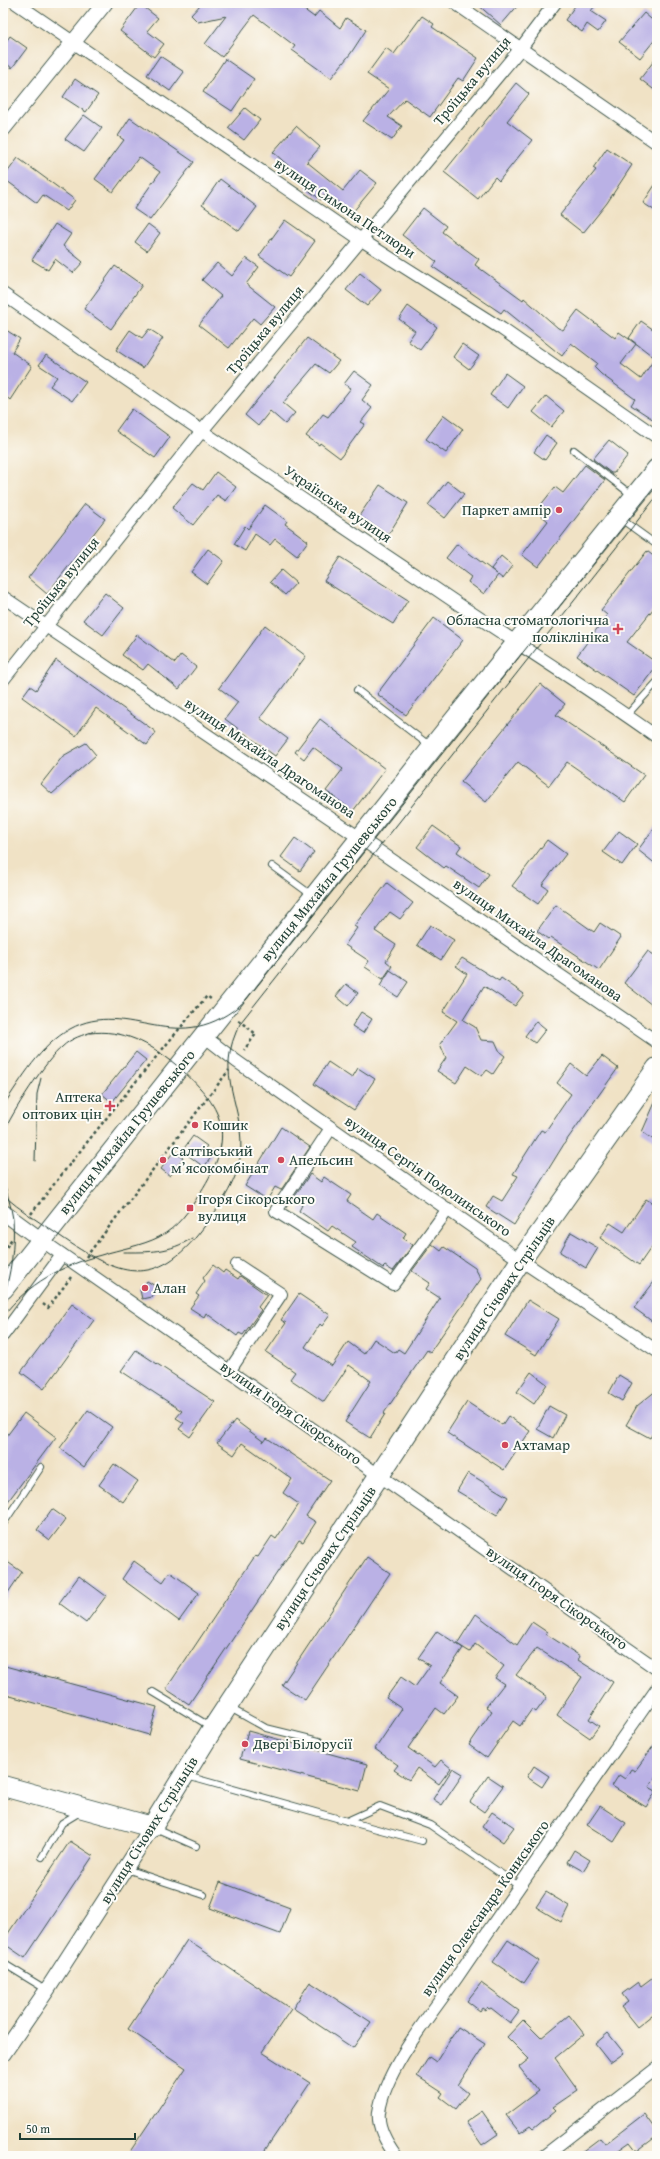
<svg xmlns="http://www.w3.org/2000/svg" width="660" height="2159" viewBox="0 0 660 2159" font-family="'Gentium Book Plus',serif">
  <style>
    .building { fill: #bab1e5 }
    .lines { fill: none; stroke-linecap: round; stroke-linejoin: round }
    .service-casing { stroke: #3e564a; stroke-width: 8 }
    .minor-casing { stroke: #3e564a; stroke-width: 14 }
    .tertiary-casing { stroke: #3e564a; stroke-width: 17 }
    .primary-casing { stroke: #3e564a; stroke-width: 22 }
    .path { stroke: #3e564a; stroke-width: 2.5; stroke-dasharray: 3 3; stroke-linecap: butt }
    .service { stroke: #fff; stroke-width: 6 }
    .minor { stroke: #fff; stroke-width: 12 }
    .tertiary { stroke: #fff; stroke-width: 15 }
    .primary { stroke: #fff; stroke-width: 20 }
    .tram { stroke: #1f3d34; stroke-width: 1 }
    .poi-dot { fill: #d1495b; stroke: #fdfcf7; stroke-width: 1.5 }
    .labels { text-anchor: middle; stroke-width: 4; stroke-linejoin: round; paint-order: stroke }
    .street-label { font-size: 15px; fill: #1f3d34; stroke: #fdfcf7 }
    .poi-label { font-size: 15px; fill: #1f3d34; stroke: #fdfcf7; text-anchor: start }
  </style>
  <rect width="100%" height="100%" fill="#fdfcf7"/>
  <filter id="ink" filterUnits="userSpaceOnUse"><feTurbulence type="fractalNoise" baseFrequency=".025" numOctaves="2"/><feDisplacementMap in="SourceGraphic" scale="8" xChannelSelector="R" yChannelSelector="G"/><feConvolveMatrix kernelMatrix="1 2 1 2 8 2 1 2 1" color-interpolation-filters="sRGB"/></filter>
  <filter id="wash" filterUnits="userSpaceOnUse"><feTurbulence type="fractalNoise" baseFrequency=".012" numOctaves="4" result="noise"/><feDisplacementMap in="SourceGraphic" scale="16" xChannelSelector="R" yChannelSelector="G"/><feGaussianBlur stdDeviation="0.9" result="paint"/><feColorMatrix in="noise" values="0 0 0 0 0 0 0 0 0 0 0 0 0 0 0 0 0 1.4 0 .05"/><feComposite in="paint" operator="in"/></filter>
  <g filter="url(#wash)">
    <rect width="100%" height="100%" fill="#f0e2c5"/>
    <g id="blocks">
      <g class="building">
        <polygon points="202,3 295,3 314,17 319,11 340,28 346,18 366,30 351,53 331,78 292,50 295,46 254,15 222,57 205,44 226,16 198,22 191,15"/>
        <polygon points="476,3 520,3 501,25"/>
        <polygon points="577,3 597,3 591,11 606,21 598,32 587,24 582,32 565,20"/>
        <polygon points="140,4 158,18 147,31 164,44 154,57 120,31"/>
        <polygon points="644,13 657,24 657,37 640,58 619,42"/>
        <polygon points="422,16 434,24 432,27 478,58 463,81 458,78 430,117 405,99 388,117 402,126 392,140 363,121 389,89 367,74 386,48 394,54"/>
        <polygon points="10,36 27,48 12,68 3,61 3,46"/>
        <polygon points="160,56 184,72 170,91 147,75"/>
        <polygon points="657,57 657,92 640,79"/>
        <polygon points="225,59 254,79 232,111 203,92"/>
        <polygon points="75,79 98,95 86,112 63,97"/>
        <polygon points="516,83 529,94 507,121 532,140 499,181 495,177 478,199 444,172"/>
        <polygon points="245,108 260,120 244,140 228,128"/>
        <polygon points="84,115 102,128 84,152 65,139"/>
        <polygon points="130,118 194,162 150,220 134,209 160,172 139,157 113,192 95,179 124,140 118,136"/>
        <polygon points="296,126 320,147 307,162 343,191 360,170 377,183 352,213 326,193 321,200 306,188 309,184 273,152"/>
        <polygon points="607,148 632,165 607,203 583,233 560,215 596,170 593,168"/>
        <polygon points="18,158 75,200 67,211 43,195 37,203 3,178"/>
        <polygon points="220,179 257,207 239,231 202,205"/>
        <polygon points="657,182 657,212 643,203"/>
        <polygon points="423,208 446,226 442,232 479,259 475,265 523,300 524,298 558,328 563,330 578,310 615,338 619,332 636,344 621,364 641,379 655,358 629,338 641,321 657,332 657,422 631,405 635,399 601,374 594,367 597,363 571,343 562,356 504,309 501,313 433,267 437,262 402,235"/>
        <polygon points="285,220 315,241 289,277 259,256"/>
        <polygon points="55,224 71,234 63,246 83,262 73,273 55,259 48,270 32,260"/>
        <polygon points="148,224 160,233 147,251 135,242"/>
        <polygon points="246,258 259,267 246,284 275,307 260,324 253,318 229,348 199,325 221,296 202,280 217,263 232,276"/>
        <polygon points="115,266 142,285 111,329 84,309"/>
        <polygon points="360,273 381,290 367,306 346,290"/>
        <polygon points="408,306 437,327 420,350 408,341 415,331 399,319"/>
        <polygon points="3,328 20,339 12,352 32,366 10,400 3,394"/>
        <polygon points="149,329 163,338 143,368 116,350 130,330 142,338"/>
        <polygon points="307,338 339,361 329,373 316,364 283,403 295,413 285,424 270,411 258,426 245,415"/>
        <polygon points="462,344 479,356 469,369 453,357"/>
        <polygon points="46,355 86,382 72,401 50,386 57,377 39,365"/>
        <polygon points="354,371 373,385 362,400 372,408 361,422 365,424 340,458 320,443 319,445 306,436 323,414 328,417 351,388 344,384"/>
        <polygon points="505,373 523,386 508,408 490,395"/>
        <polygon points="546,396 564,411 551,427 533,412"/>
        <polygon points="132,409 170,437 155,458 116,431"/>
        <polygon points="444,415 463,429 446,453 426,439"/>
        <polygon points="546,435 557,443 545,460 534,452"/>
        <polygon points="609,440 628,455 614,473 611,473 593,459"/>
        <polygon points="585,465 605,480 538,567 522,555 548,521 536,511 555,487 563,493"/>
        <polygon points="216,472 236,487 226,501 217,495 193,525 172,508 193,483 203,490"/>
        <polygon points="447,481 464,494 445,518 428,505"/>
        <polygon points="380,485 408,503 388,535 359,516"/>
        <polygon points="85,504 105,519 47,594 28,578"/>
        <polygon points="265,505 287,521 285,524 308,541 297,556 275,539 270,545 255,534 245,551 234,544 245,526 248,529"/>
        <polygon points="457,544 497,574 491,569 501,556 513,566 503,579 498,575 484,594 468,582 471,577 446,558"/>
        <polygon points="208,549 224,561 207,584 191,572"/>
        <polygon points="647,551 657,559 657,604 627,642 657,663 657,665 634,696 577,656 607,615 601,610"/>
        <polygon points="340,557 408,600 393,624 324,581"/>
        <polygon points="281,570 296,583 285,595 270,582"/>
        <polygon points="105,593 124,608 103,635 83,620"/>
        <polygon points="434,618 463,640 406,715 377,694"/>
        <polygon points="265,625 306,656 260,718 288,739 275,756 225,719 238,702 219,688"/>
        <polygon points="137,635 175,663 181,655 196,667 179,689 148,664 143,670 122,655"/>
        <polygon points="56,660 156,732 147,745 96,708 76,736 22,697 30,686 36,690"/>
        <polygon points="540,684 565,704 556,715 644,775 625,802 567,762 549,786 518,762 486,802 461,782"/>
        <polygon points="320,719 385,769 353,811 326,791 343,769 313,747 304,759 295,752"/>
        <polygon points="86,743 96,755 52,794 41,784 63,756"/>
        <polygon points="657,824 657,865 638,850"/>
        <polygon points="433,826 461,846 457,852 489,874 479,888 446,866 444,868 417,847"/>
        <polygon points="619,831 637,844 622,865 603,852"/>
        <polygon points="295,838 314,852 300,871 281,857"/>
        <polygon points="547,840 566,854 542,885 548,889 538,904 512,886"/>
        <polygon points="387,883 413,903 400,919 390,912 375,931 396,945 386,961 392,966 383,979 365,967 369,961 345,945 357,928 354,926"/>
        <polygon points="556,905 594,932 600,923 621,937 599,970 550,937 548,939 537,931"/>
        <polygon points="430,925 454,940 441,960 417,945"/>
        <polygon points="648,951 657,957 657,1009 624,983"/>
        <polygon points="462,958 499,981 501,978 524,994 515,1006 484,986 463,1020 475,1027 481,1040 495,1041 500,1052 505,1056 493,1074 487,1070 482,1076 467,1066 456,1083 437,1071 446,1058 440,1044 457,1021 443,1012 467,974 456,966"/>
        <polygon points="390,970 408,982 398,997 380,986"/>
        <polygon points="346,984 358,993 348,1006 336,996"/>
        <polygon points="361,1012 372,1019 363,1033 352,1026"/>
        <polygon points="536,1021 546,1029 535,1043 525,1036"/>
        <polygon points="136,1052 146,1060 112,1102 102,1094"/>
        <polygon points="602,1056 618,1068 564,1144 514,1225 486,1207 493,1196 502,1201 518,1176 513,1174 541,1130 545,1132 571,1094 557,1083 571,1064 586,1076"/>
        <polygon points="328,1062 352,1078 358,1068 375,1079 354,1110 314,1084"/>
        <polygon points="657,1098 657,1142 642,1132"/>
        <polygon points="281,1127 310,1147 281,1190 275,1187 267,1200 245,1186"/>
        <polygon points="193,1136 207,1146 204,1150 212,1156 204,1167 182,1151"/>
        <polygon points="174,1151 183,1158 170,1176 161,1169"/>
        <polygon points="310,1174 321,1182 324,1177 351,1195 347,1201 373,1219 377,1213 406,1233 403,1238 413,1245 393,1271 385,1266 383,1268 352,1247 356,1242 332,1226 328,1231 299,1211 302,1205 293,1199"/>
        <polygon points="646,1199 657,1206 657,1239 639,1265 600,1238 610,1223 624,1232"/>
        <polygon points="571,1232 598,1248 586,1268 560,1252"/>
        <polygon points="432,1244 441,1251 444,1247 475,1268 481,1279 430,1352 427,1350 384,1413 385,1414 370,1438 345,1422 371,1381 349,1365 324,1402 290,1379 295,1372 266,1352 286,1323 281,1320 299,1294 330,1315 322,1326 320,1324 305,1347 332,1366 348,1342 364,1354 374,1339 395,1353 398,1349 404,1353 440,1298 426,1289 430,1283 412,1271"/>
        <polygon points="213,1265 223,1273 225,1270 238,1279 240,1276 267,1295 258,1307 261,1310 243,1335 239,1333 237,1336 206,1313 204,1317 190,1308 199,1296 196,1294 205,1281 203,1278"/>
        <polygon points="657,1278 657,1325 634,1308"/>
        <polygon points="147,1281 157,1287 151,1297 142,1299 140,1290"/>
        <polygon points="528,1300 559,1319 536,1355 505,1336"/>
        <polygon points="72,1304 94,1320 44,1389 21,1372"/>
        <polygon points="136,1350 215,1402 190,1437 179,1429 184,1423 176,1418 182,1411 121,1371"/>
        <polygon points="531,1372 547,1384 534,1404 517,1392"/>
        <polygon points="619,1375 632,1383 622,1401 609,1393"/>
        <polygon points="657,1390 657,1426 650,1438 626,1425 637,1406"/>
        <polygon points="467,1402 502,1425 508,1416 530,1431 504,1470 447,1433"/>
        <polygon points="549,1406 565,1415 553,1438 537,1429"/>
        <polygon points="88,1410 112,1427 84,1467 60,1448"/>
        <polygon points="24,1413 56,1437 3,1508 3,1441"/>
        <polygon points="235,1420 264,1442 267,1438 330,1480 306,1516 316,1522 303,1542 299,1540 189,1704 166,1689 255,1556 258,1557 272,1536 276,1539 299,1504 283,1493 292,1479 242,1443 234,1455 217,1443"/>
        <polygon points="114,1464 138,1481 123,1502 99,1485"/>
        <polygon points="468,1473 508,1497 497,1515 457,1491"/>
        <polygon points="52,1509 66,1519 50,1540 37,1530"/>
        <polygon points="367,1557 390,1573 305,1700 282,1685"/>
        <polygon points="3,1559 22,1572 3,1600"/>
        <polygon points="134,1561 163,1582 170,1572 199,1593 179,1621 122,1579"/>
        <polygon points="79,1576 106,1596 86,1623 59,1603"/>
        <polygon points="476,1614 517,1645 532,1622 547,1632 546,1634 580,1656 578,1660 613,1682 589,1719 599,1726 590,1738 557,1715 582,1677 537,1648 516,1675 547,1697 536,1712 532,1709 520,1726 513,1721 487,1758 469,1745 492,1711 486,1707 504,1684 495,1678 504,1666 475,1644 470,1652 457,1644"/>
        <polygon points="437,1631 463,1648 440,1683 458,1696 444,1714 436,1708 408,1748 435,1767 441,1760 451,1768 439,1784 417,1768 409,1780 394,1770 398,1765 375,1749 402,1709 386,1698 401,1677 415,1687 430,1666 418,1658"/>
        <polygon points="5,1666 157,1707 149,1735 3,1694"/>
        <polygon points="248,1731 367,1764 360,1791 240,1759"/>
        <polygon points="657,1741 657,1774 649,1787 656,1791 646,1807 612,1786 619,1775 625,1779 631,1769 635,1771"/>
        <polygon points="534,1766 549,1776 542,1787 527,1777"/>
        <polygon points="453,1768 463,1774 442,1805 433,1799"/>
        <polygon points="488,1776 503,1786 484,1812 470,1802"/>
        <polygon points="600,1806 626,1823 614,1842 587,1825"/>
        <polygon points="492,1812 514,1827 503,1842 482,1827"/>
        <polygon points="70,1841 93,1856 25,1958 3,1943 3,1941"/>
        <polygon points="574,1850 590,1860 583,1871 567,1862"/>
        <polygon points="220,1882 290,1908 280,1934 210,1908"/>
        <polygon points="546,1892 569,1906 561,1922 536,1907"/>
        <polygon points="187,1940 291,2009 262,2052 310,2083 261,2156 127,2156 186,2068 128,2029"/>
        <polygon points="508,1940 539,1961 524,1983 493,1962"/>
        <polygon points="657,1974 657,2011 637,2027 621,2007 628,2002 622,1994 638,1982 641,1986"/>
        <polygon points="310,1982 371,2022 353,2048 293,2008"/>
        <polygon points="481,1983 519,2011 510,2023 491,2008 489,2009 487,2007 485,2010 482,2008 480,2011 467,2001"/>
        <polygon points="569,2015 584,2034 555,2058 578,2090 553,2107 556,2110 533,2129 530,2126 520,2133 506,2115 538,2091 519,2067 529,2059 507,2037 523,2020 541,2038"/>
        <polygon points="458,2027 485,2044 458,2085 468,2093 456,2109 440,2097 443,2093 417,2076 429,2057 436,2062"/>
        <polygon points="608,2033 624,2053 610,2063 595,2044"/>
        <polygon points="482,2111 498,2134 482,2145 466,2122"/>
        <polygon points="644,2114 657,2132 657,2136 637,2151 630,2142 613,2154 614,2156 576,2156 600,2138 605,2144"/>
      </g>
    </g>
  </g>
  <g filter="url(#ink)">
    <use href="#blocks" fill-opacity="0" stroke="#3e564a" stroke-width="1"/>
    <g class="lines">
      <g class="service-casing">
        <g id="service">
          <polyline points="574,450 633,496"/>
          <polyline points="621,519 657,545"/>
          <polyline points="357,690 430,746"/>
          <polyline points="627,715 657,682"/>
          <polyline points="272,866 313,896"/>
          <polyline points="3,1524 41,1467"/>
          <polyline points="153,1692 211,1727"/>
          <polyline points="230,1708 266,1728 319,1741"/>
          <polyline points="187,1776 347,1821 380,1806 430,1825 519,1886"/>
          <polyline points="347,1821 422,1841"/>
          <polyline points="155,1828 196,1846"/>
          <polyline points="42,1857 62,1823 80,1812"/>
          <polyline points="126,1869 204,1895"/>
          <polyline points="3,1963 47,1990"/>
        </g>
      </g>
      <g class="minor-casing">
        <g id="minor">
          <polyline points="16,3 360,239 502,329 657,437"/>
          <polyline points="455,3 657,143"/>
          <path d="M3,294C146,394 291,492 436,589C509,639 585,685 657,737"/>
          <polyline points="3,597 376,849 657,1042"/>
          <polyline points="3,680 201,432 521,48 555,3"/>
          <polyline points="204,1036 236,1061 507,1251 657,1351"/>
          <polyline points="331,1128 276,1211 393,1284 448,1209"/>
          <polyline points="41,1240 657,1669"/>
          <polyline points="3,1335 62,1255"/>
          <polyline points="230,1370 281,1294 237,1265"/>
          <path d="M396,2156C388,2145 377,2127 379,2112C385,2069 432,2013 457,1977C523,1880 590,1785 657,1689"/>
          <polyline points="544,2156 657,2068"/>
        </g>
      </g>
      <g class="tertiary-casing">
        <g id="tertiary">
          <polyline points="3,129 105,3"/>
          <polyline points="3,1212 41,1240"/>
          <polyline points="3,2054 47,1990 152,1827"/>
        </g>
      </g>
      <g class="primary-casing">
        <g id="primary">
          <polyline points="3,1289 432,748 657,469"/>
          <polyline points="3,1786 152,1827 213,1728 521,1260 657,1068"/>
        </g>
      </g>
      <g class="path">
        <polyline points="238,1020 256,1034 244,1050"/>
        <path d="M31,1214C88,1140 147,1067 207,996L212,1000"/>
        <polyline points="3,1252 13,1237"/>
        <polyline points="86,1257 229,1070"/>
        <polyline points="43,1304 48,1308 71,1277"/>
      </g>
      <use href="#service" class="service"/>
      <use href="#minor" class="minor"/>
      <use href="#tertiary" class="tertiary"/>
      <use href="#primary" class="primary"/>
      <g class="tram">
        <path d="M3,1106C22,1078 40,1046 70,1029C129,996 177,1063 246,1000L657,484"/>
        <path d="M3,1134C11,1114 46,1060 62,1047C71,1038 83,1035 95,1031"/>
        <polyline points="35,1161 37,1094 41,1078"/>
        <path d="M3,1177C6,1191 11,1205 13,1219C15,1244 11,1275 3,1298"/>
        <path d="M3,1195C20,1210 41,1223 60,1236C118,1276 155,1292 204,1227C219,1207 236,1184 240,1158C247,1105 211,1077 241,1022L657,496"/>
        <path d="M123,1252C148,1252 170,1253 192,1238"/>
        <path d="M3,1316C27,1284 63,1265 101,1255C120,1249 141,1246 159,1237C178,1227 189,1211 200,1193C237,1135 225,1107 175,1064C149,1043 123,1029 90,1033"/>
      </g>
    </g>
  </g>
  <g class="poi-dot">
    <circle cx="559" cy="510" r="4"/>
    <path d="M616 623h4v4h4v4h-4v4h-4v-4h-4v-4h4z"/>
    <path d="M108 1100h4v4h4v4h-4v4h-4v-4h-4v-4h4z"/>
    <circle cx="195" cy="1125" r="4"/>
    <circle cx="163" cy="1160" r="4"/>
    <circle cx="281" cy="1160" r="4"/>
    <rect x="186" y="1204" width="8" height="8" rx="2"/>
    <circle cx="145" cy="1288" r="4"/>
    <circle cx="505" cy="1445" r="4"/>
    <circle cx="245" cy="1744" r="4"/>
  </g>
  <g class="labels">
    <g class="street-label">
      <text transform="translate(472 81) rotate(-50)" y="5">Троїцька вулиця</text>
      <text transform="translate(345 208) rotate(34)" y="5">вулиця Симона Петлюри</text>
      <text transform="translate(265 330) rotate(-50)" y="5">Троїцька вулиця</text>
      <text transform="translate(338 504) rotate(34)" y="5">Українська вулиця</text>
      <text transform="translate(61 582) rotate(-51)" y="5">Троїцька вулиця</text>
      <text transform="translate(270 758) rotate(34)" y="5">вулиця Михайла Драгоманова</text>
      <text transform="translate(329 879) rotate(-51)" y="5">вулиця Михайла Грушевського</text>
      <text transform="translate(538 940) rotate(35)" y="5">вулиця Михайла Драгоманова</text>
      <text transform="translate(127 1132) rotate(-51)" y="5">вулиця Михайла Грушевського</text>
      <text transform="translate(428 1176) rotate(35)" y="5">вулиця Сергія Подолинського</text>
      <text transform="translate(504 1288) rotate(-56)" y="5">вулиця Січових Стрільців</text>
      <text transform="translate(291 1413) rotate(35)" y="5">вулиця Ігоря Сікорського</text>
      <text transform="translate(325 1558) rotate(-56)" y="5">вулиця Січових Стрільців</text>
      <text transform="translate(557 1598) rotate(35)" y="5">вулиця Ігоря Сікорського</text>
      <text transform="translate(149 1830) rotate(-58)" y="5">вулиця Січових Стрільців</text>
      <text transform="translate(485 1908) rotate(-55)" y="5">вулиця Олександра Кониського</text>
    </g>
    <g class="poi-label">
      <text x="551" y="515" text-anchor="end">Паркет ампір</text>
      <text x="609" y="625" text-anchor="end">Обласна стоматологічна<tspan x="609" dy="17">поліклініка</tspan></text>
      <text x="102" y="1102" text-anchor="end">Аптека<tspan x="102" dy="17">оптових цін</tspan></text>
      <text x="203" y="1130">Кошик</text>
      <text x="171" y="1156">Салтівський<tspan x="171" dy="17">мʼясокомбінат</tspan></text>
      <text x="289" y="1165">Апельсин</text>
      <text x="198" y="1204">Ігоря Сікорського<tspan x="198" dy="17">вулиця</tspan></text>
      <text x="153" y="1293">Алан</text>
      <text x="513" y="1450">Ахтамар</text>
      <text x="253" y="1749">Двері Білорусії</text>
    </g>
  </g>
  <rect width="660" height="2159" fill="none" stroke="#fdfcf7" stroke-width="16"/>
  <path d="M20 2133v6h115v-6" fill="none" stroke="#1f3d34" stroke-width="2"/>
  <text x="26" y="2133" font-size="12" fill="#1f3d34" stroke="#fdfcf7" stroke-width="3" paint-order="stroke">50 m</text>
</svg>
